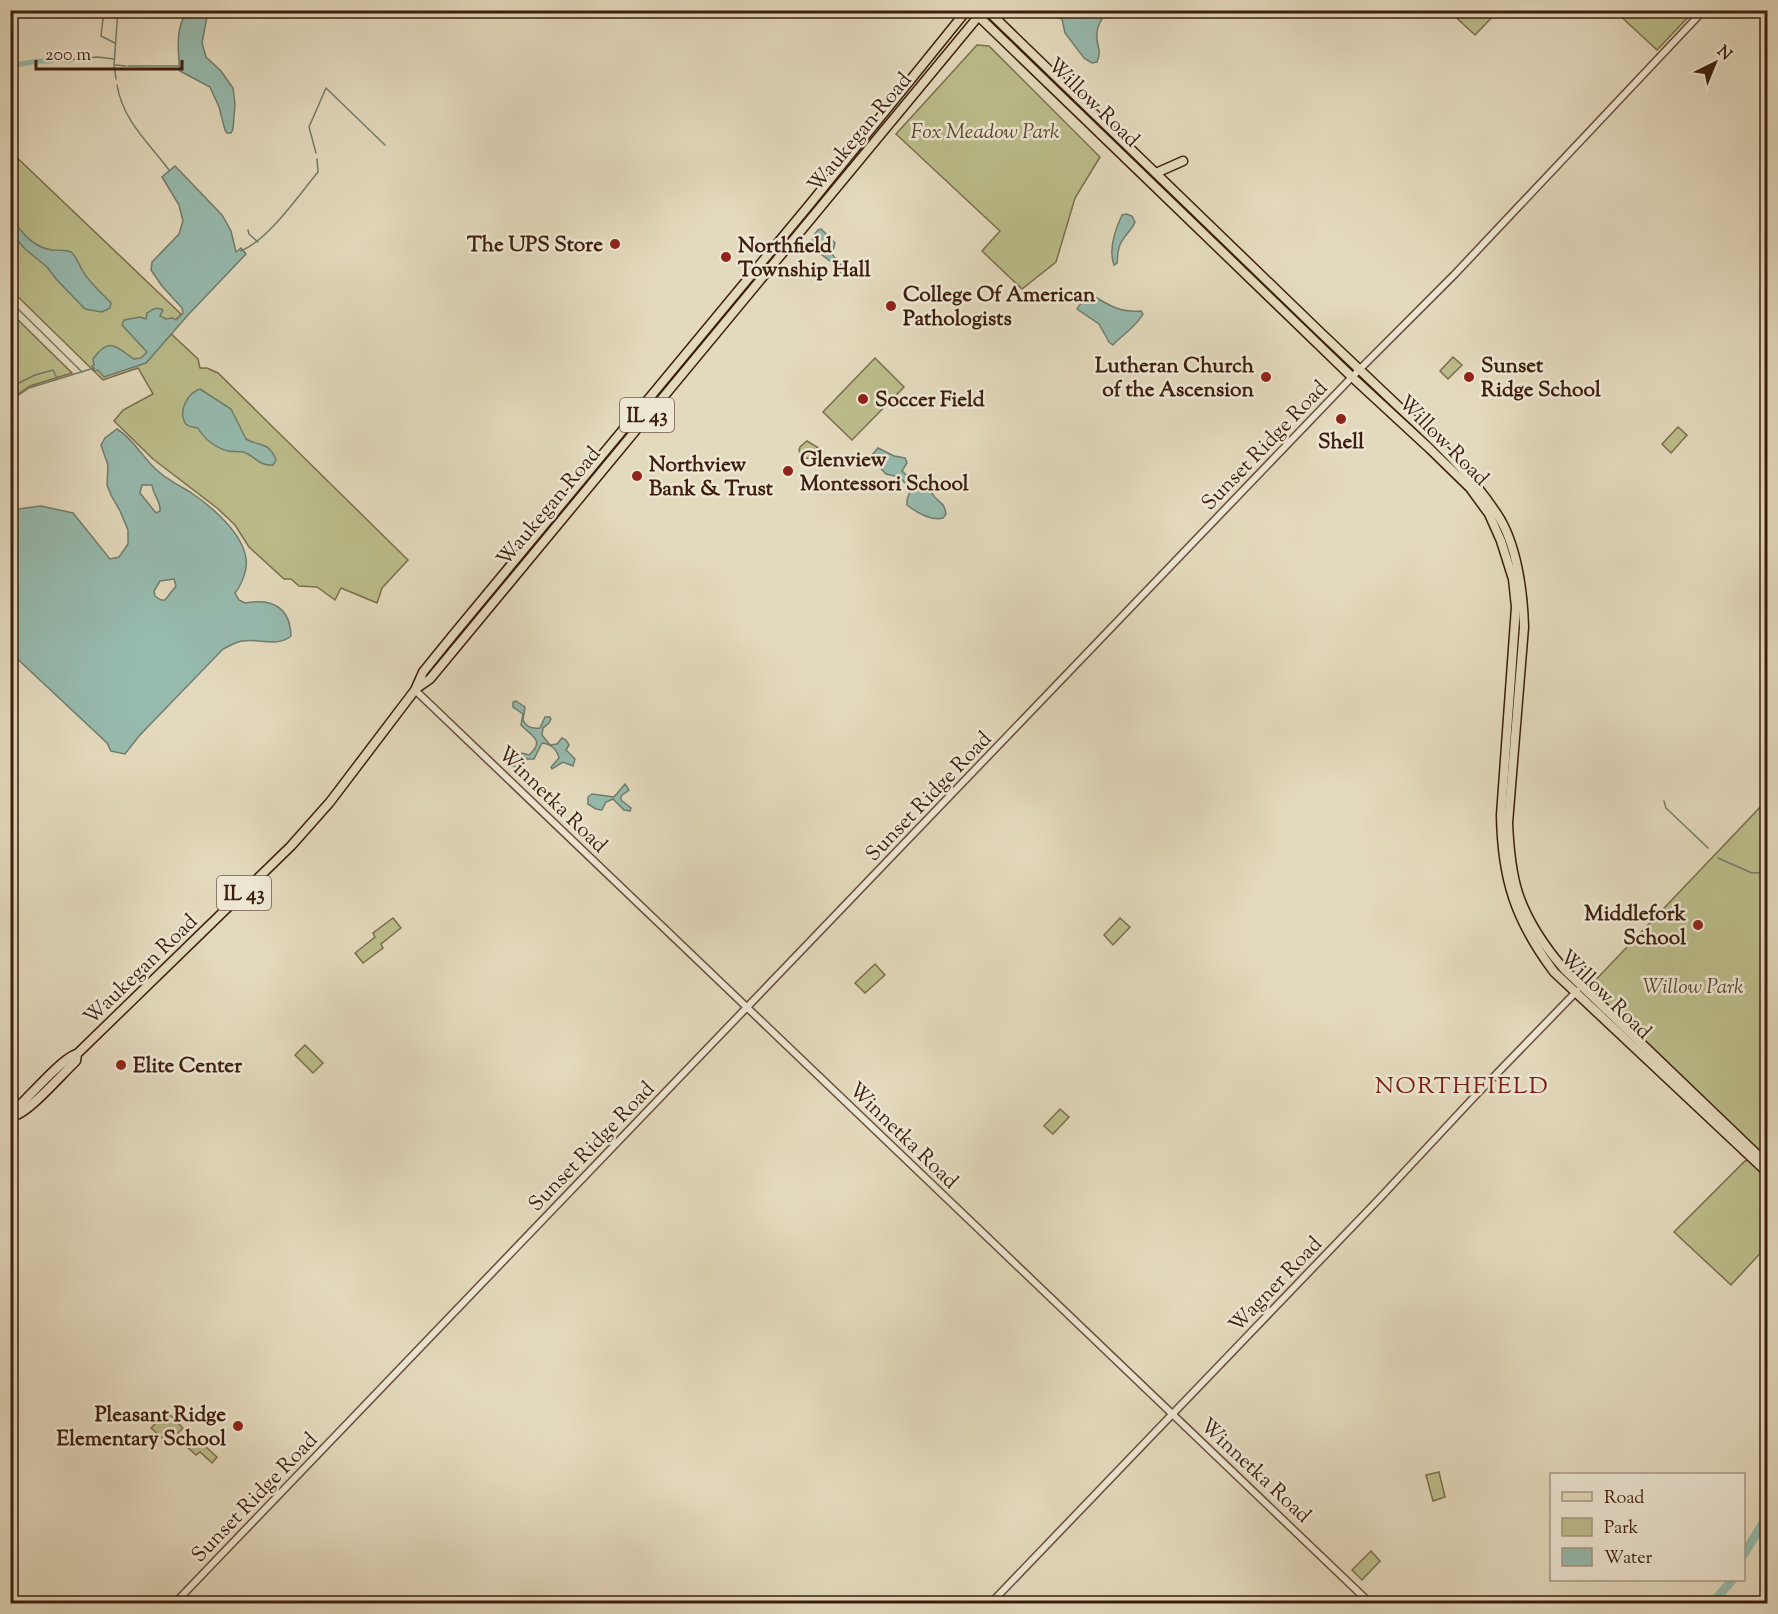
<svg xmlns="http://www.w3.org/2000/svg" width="1778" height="1614" viewBox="0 0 1778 1614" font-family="'Sorts Mill Goudy',serif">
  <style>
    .green { fill: #bbbd8b; stroke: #7c6e4c; stroke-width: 1.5 }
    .water { fill: #96baae; stroke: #727c6d; stroke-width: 1.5; fill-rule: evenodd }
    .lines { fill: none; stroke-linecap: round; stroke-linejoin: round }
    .stream { stroke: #727c6d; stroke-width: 1.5 }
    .canal { stroke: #96baae; stroke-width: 5 }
    .river { stroke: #96baae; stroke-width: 9 }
    .minor-casing { stroke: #664d38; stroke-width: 9 }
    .major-casing { stroke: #3d1e0c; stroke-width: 11 }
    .minor { stroke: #ede6d3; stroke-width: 6 }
    .major { stroke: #e3d9bc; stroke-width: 8 }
    .poi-dot { fill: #8f2418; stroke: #ede6d3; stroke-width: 2 }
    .labels { text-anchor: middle; stroke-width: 5; stroke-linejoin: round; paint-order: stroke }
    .shield { fill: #ede6d3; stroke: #725a48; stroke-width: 1.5 }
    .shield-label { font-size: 20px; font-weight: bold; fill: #3d1e0c }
    .street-label { font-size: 21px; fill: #3d1e0c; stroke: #ede6d3 }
    .park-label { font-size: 21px; font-style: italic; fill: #5c462c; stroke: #ede6d3 }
    .poi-label { font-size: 21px; font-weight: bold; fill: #3d1e0c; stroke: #ede6d3; text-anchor: start }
    .quarter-label { font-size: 24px; letter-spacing: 1.5px; fill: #7a1f14; stroke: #ede6d3 }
  </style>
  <rect width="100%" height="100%" fill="#e3d9bc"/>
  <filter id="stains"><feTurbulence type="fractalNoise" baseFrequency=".00333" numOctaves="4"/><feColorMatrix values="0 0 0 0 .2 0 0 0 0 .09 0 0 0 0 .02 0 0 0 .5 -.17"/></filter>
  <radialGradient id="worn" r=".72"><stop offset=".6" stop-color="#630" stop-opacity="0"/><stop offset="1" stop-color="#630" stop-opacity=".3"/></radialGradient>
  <g class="green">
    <polygon points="1449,11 1498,11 1475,35"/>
    <polygon points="1615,11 1694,11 1657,50"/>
    <polygon points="977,45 989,46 1100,157 1075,198 1056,262 1022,289 982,251 1000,231 896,134"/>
    <polygon points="10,151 181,314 167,330 198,359 200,368 207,368 218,373 408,560 382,588 377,603 341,588 335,600 317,587 299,586 291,579 284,579 249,547 235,525 217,508 153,459 114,421 123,410 153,394 138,368 103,380 11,290"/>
    <polygon points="11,313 72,373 30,386 11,399"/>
    <polygon points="1453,357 1462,365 1448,379 1440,371"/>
    <polygon points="875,358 904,387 852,440 823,412"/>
    <polygon points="1678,427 1687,435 1671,453 1662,444"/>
    <polygon points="807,441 822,450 823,453 819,459 803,458 799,450 800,447"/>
    <polygon points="1767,800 1767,1163 1588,988"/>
    <polygon points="393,918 401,928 381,944 383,948 363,963 355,953 375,937 373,933"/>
    <polygon points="1120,918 1130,927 1113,945 1104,935"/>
    <polygon points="875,964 885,975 865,993 855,983"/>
    <polygon points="305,1045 323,1063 313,1073 295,1055"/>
    <polygon points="1060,1109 1069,1117 1053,1134 1044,1126"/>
    <polygon points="1749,1160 1767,1177 1767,1246 1731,1285 1674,1232 1745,1161"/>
    <polygon points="167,1412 183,1428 168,1443 151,1428"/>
    <polygon points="195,1437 217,1457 212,1463 200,1452 196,1455 186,1446"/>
    <polygon points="1439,1472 1445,1497 1433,1501 1426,1475"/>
    <polygon points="1371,1551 1380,1561 1362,1580 1352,1570"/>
  </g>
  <g class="water">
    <path d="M187,11H208L202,43L206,57L221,71L233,88L235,104L233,129L231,133H227L225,130L219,107L210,87L180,71C178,50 175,29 187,11Z"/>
    <path d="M1036,11H1106C1103,18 1097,25 1097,33C1095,45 1103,49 1097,62L1092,63L1084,58L1065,33L1062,19C1052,15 1043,19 1036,11Z"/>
    <path d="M175,166L222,215L231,231L236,252L241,248L246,254L188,315L146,363L104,377L98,370L95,371L92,366L94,365L93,359C110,335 117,348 134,359L141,358L147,352L122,325L124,320L140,317L146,319L147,313C153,309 157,306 163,310L160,316L166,319L173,318L176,320L183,313L182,308L162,286L151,270L152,262L179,234L183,221L179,205L162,177Z"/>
    <path d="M1126,214L1132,216L1135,222C1132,231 1121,237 1119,248C1117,253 1118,258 1117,263L1114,265C1108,249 1115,230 1122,215Z"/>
    <path d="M10,216C19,230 34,248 52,250C59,251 65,249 71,252C76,256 78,262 81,268C88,282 100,291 111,303L110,308L102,312L85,309L57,280L47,267L25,249L11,233Z"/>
    <path d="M821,229L835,243L832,254L834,257L841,262L840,270L841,274L839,275C838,273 835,266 834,265C824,253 801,249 818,230Z"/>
    <path d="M1092,295C1108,305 1121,313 1141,311L1143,314C1136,327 1122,335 1113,345L1109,342L1099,324L1077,309C1081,303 1085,296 1092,295Z"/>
    <path d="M200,389L231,409L246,439C259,447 269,441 276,460L273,465C257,466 255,455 243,452C238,451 233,452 228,451C216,448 204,439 198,428C194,427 187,427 185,423C178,410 188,393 200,389Z"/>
    <path d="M117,429C135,440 143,459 159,472C168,480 180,486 190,492C211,506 243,533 246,559C248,569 241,586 235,593L239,600L245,603C272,598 290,607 291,636C277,648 259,638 242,641C236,642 229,646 223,649L139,736L125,754L111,751L107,743L10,652V562L14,561L15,555L11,552V510L41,506L73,513L110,559L119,557L128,544V530L120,511L111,495L107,485L108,465L101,445L105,438ZM142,485H152C153,495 161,501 160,511L156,513L140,493ZM174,579L176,586L165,600H161L155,596L154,591L160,581Z"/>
    <path d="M878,448L894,456L905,458L907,463L902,471L915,483L927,478C929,483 929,488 932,493C937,503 944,500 946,514L943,518C931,521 916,512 907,505V500L911,489L899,477L886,474L874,461L872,455Z"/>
    <path d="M516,701L525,707L523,720C526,727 532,729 540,728L545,717H550L551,719L549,723L543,728L542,735L550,745L557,744L562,738L566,740L569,745L566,750L575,759L573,766L563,762L552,769L551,767L559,758C557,750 551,744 542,743L534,759H524L519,767L513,766V764L522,753L529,755C546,740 531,736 521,725L523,714L513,707V702Z"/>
    <polygon points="625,784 629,790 621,796 621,800 631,808 630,811 624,810 613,799 606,802 602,810 596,809 588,804 588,797 592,794 614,797"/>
  </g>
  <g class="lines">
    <g class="stream">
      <polyline points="104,10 101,36 115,43"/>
      <polyline points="70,60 97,57 114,59"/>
      <polyline points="115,65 126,66"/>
      <polyline points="128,66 179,66"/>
      <polyline points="116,79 114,65 118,10"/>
      <path d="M117,85C123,121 149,143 169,170"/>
      <polyline points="316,153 309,127 326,88 385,145"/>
      <polyline points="248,230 249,234 258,242"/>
      <path d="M241,251C269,239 298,196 318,172L317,159"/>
      <polyline points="10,301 82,372"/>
      <polyline points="19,394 15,385 35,375 53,370 57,378"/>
      <polyline points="10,401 29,388 94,368"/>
      <polyline points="1664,801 1666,808 1708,848"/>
      <polyline points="1718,858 1752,873 1768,872"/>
    </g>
    <g class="canal">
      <polyline points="66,60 70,60"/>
      <polyline points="10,66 38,61 51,61"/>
    </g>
    <g class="river">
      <polyline points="1744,1554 1768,1515"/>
      <polyline points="1712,1604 1732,1580"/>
    </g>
    <g class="minor-casing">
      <g id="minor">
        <polyline points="415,690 1371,1604"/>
        <polyline points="174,1604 1352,377 1454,275 1704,10"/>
        <polyline points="990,1604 1379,1199 1476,1095 1577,991"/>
      </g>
    </g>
    <g class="major-casing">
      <g id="major">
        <path d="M972,10L1352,377L1430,449L1470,488L1489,514L1501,541L1513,579L1516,607L1501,815C1502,879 1515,920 1554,972L1768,1173"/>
        <path d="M987,10C1098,118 1209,225 1320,332C1346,357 1373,382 1399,407C1435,440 1470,473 1497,514C1517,544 1523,592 1524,627L1508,823C1509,846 1511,871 1518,893C1527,920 1545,947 1564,969L1768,1165"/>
        <polyline points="1156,173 1183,161"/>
        <polyline points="417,688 430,679 982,12"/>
        <path d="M13,1116C27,1115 63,1073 76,1061L77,1054L291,846L330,802L415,690L423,672L453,635L810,204L967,10"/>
        <path d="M10,1119L13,1116L15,1110C27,1099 64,1056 77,1054"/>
      </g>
    </g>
    <use href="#minor" class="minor"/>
    <use href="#major" class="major"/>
  </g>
  <g class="poi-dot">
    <circle cx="615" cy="244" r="6"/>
    <circle cx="726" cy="257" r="6"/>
    <circle cx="891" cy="306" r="6"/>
    <circle cx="1266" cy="377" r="6"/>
    <circle cx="1469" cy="377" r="6"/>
    <circle cx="863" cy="399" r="6"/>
    <circle cx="1341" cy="419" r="6"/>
    <circle cx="788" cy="471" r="6"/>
    <circle cx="637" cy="476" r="6"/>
    <circle cx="1698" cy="925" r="6"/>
    <circle cx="121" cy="1065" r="6"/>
    <circle cx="238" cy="1426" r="6"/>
  </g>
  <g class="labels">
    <g class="shield">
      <rect x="620" y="398" width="54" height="34" rx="4.5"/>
      <rect x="217" y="876" width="54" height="34" rx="4.5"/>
    </g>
    <g class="shield-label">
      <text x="647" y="422">IL 43</text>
      <text x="244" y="900">IL 43</text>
    </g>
    <g class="street-label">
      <text transform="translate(1094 102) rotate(44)" y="7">Willow Road</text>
      <text transform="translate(859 132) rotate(-50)" y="7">Waukegan Road</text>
      <text transform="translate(1444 440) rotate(45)" y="7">Willow Road</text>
      <text transform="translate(1264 445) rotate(-46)" y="7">Sunset Ridge Road</text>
      <text transform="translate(548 506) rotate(-50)" y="7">Waukegan Road</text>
      <text transform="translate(928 796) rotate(-46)" y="7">Sunset Ridge Road</text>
      <text transform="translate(553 799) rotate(44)" y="7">Winnetka Road</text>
      <text transform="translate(140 969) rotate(-44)" y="7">Waukegan Road</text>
      <text transform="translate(1606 994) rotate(44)" y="7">Willow Road</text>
      <text transform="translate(904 1135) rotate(44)" y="7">Winnetka Road</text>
      <text transform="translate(591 1146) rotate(-46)" y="7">Sunset Ridge Road</text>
      <text transform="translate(1275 1284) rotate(-46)" y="7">Wagner Road</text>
      <text transform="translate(1256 1470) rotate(43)" y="7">Winnetka Road</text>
      <text transform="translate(254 1497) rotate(-46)" y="7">Sunset Ridge Road</text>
    </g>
    <g class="park-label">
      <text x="985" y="138">Fox Meadow Park</text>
      <text x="1693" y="993">Willow Park</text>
    </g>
    <g class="poi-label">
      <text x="603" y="251" text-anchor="end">The UPS Store</text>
      <text x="738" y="252">Northfield<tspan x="738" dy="24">Township Hall</tspan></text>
      <text x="903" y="301">College Of American<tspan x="903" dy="24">Pathologists</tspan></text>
      <text x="1254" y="372" text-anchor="end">Lutheran Church<tspan x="1254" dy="24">of the Ascension</tspan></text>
      <text x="1481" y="372">Sunset<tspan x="1481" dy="24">Ridge School</tspan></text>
      <text x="875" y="406">Soccer Field</text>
      <text x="1341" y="448" text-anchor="middle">Shell</text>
      <text x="800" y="466">Glenview<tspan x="800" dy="24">Montessori School</tspan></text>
      <text x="649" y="471">Northview<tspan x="649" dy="24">Bank &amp; Trust</tspan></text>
      <text x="1686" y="920" text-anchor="end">Middlefork<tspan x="1686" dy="24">School</tspan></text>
      <text x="133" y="1072">Elite Center</text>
      <text x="226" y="1421" text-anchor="end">Pleasant Ridge<tspan x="226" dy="24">Elementary School</tspan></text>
    </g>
    <g class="quarter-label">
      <text x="1462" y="1093">NORTHFIELD</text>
    </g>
  </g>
  <rect width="1778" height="1614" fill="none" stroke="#e3d9bc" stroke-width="36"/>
  <rect x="12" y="12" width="1754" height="1590" fill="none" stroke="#3d1e0c" stroke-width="3"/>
  <rect x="18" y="18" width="1742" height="1578" fill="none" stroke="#3d1e0c" stroke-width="1.5"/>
  <rect x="1550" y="1473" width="195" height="108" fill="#ede6d3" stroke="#a79683" stroke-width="1.5"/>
  <rect x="1562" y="1492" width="30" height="9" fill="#e3d9bc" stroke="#a79683" stroke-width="1.5"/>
  <text x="1604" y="1503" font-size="18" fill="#3d1e0c">Road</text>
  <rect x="1562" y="1518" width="30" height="18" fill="#bbbd8b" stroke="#a79683" stroke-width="1.5"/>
  <text x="1604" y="1533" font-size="18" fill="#3d1e0c">Park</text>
  <rect x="1562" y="1548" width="30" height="18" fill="#96baae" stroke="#a79683" stroke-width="1.5"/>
  <text x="1604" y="1563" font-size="18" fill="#3d1e0c">Water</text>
  <g transform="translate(1715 63) rotate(43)" stroke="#ede6d3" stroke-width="4.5" paint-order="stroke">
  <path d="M0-4.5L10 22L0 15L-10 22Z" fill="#3d1e0c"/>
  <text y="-9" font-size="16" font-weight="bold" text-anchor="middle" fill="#3d1e0c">N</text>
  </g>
  <path d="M36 60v9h146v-9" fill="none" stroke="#3d1e0c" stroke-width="3"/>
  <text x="45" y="60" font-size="18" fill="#3d1e0c" stroke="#ede6d3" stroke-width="4.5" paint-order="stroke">200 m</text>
  <rect width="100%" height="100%" filter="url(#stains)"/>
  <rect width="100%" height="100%" fill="url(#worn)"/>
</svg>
